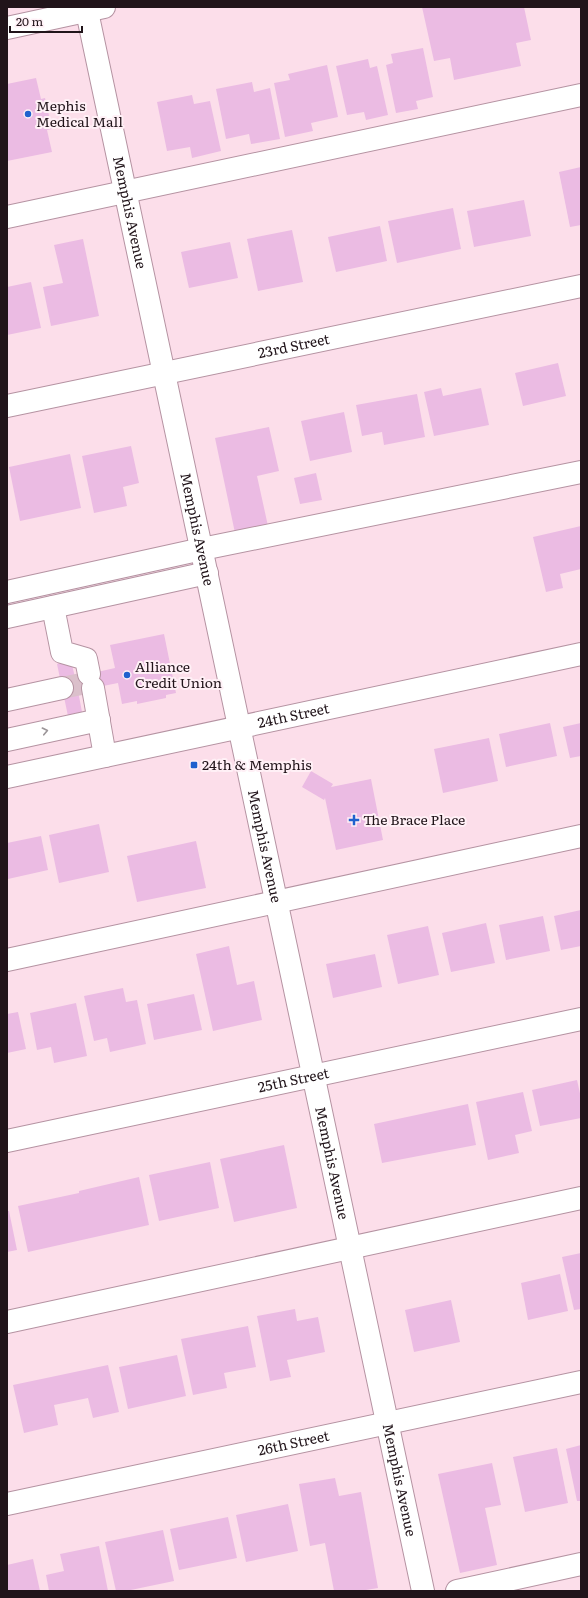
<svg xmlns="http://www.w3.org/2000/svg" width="588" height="1598" viewBox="0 0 588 1598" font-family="Literata,serif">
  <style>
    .building { fill: #ebbbe3 }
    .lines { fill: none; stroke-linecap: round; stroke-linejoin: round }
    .minor-tunnel { stroke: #dbc0cb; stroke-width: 22; stroke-dasharray: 22 11; stroke-linecap: butt }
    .minor-casing { stroke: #b593a2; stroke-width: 24 }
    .minor { stroke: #fff; stroke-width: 22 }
    .oneway { stroke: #9b9598 }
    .poi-dot { fill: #2062ce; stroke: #fff0f6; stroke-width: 1.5 }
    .labels { text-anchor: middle; stroke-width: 4; stroke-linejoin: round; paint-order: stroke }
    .poi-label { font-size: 14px; fill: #21141a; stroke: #fff0f6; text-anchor: start }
    .street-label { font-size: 14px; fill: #21141a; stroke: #fff0f6 }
  </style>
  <rect width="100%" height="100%" fill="#fcdeea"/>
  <g class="building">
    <polygon points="422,7 524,7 531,40 516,43 521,66 454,80 450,58 434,61"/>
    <polygon points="423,48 433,97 416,101 418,109 396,113 386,65 393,63 391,54"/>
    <polygon points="368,59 370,68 377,66 388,115 366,120 364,112 347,115 336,66"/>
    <polygon points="327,65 338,117 311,123 313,131 285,137 274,83 290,80 288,74"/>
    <polygon points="36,78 41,99 45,98 52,129 47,130 52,152 7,161 7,84"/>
    <polygon points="252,82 254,92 270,88 280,139 251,144 249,134 226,139 216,89"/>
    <polygon points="192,95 194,104 210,101 221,151 192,158 190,147 167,151 157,102"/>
    <polygon points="581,167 581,225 570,227 559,172"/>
    <polygon points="524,200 531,236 474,247 467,211"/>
    <polygon points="453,208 461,249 397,263 388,221"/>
    <polygon points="380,226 387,261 336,272 328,237"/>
    <polygon points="292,230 303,282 258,291 247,239"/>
    <polygon points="83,239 99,316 51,326 43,287 63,283 54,245"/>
    <polygon points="230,242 238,278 189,288 181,252"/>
    <polygon points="31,282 41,328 7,335 7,287"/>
    <polygon points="558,363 566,396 523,406 515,373"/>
    <polygon points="441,388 443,396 481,388 489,425 434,436 424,392"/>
    <polygon points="417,394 425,437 384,445 382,432 362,436 356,405"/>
    <polygon points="344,412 352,452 310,461 301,421"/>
    <polygon points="269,427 279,471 257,476 268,526 235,533 215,438"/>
    <polygon points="131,446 139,483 123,487 127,506 94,513 82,456"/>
    <polygon points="70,454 81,508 20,521 9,467"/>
    <polygon points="316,473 322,500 300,504 294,478"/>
    <polygon points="581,526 581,569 560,574 563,588 546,592 533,537"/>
    <polygon points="164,634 176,693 166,695 166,698 137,704 137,701 122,704 118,683 78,691 82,712 68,716 57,664 71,661 75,677 115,668 110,645"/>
    <polygon points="550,723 557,756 506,767 499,734"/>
    <polygon points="581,723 581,756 570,758 563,727"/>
    <polygon points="489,738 498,781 443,793 434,749"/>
    <polygon points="311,771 333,784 331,787 371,779 383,840 336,850 325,798 324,800 302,787"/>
    <polygon points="99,824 109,872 59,883 49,835"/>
    <polygon points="41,836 48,870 8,879 7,843"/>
    <polygon points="196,841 206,888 137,902 127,856"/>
    <polygon points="581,910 581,946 561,950 554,916"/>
    <polygon points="543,916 550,951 506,960 499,925"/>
    <polygon points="486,923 495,963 451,972 442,933"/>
    <polygon points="428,926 439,975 398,984 387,935"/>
    <polygon points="229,946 237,985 254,981 262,1020 213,1031 196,954"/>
    <polygon points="375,954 382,987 333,998 326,964"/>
    <polygon points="123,988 126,1002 137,1000 146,1044 110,1052 107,1038 94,1041 84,996"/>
    <polygon points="194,994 202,1030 154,1040 147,1004"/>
    <polygon points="76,1003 87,1056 54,1063 51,1047 37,1050 30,1013"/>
    <polygon points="18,1012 26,1049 7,1053 7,1014"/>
    <polygon points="577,1080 581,1098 581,1118 540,1126 532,1090"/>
    <polygon points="523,1092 532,1131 515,1135 519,1153 488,1160 476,1102"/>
    <polygon points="468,1104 476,1145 382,1163 374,1124"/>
    <polygon points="284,1145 297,1208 234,1222 220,1159"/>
    <polygon points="210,1162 219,1208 159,1221 149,1175"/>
    <polygon points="139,1177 149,1225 28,1252 18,1206 79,1193 79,1191"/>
    <polygon points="7,1211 9,1211 17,1250 7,1252"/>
    <polygon points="581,1253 581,1309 574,1310 562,1257"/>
    <polygon points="560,1274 568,1311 528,1320 521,1283"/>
    <polygon points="451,1300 460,1342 414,1352 405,1310"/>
    <polygon points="295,1309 297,1321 318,1317 325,1352 287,1360 291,1377 270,1381 257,1316"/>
    <polygon points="248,1326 256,1367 224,1373 227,1388 193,1395 181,1339"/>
    <polygon points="177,1355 186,1396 128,1409 119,1367"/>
    <polygon points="108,1365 119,1412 93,1418 88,1398 54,1405 58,1425 24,1433 13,1385"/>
    <polygon points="581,1445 581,1501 577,1501 566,1449"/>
    <polygon points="557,1448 568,1503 525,1512 513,1457"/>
    <polygon points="492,1463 501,1505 485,1508 497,1565 460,1573 438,1474"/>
    <polygon points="335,1478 339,1496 361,1492 378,1588 360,1591 334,1591 325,1543 310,1546 299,1484"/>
    <polygon points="288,1504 298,1551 246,1562 236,1515"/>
    <polygon points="228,1517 237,1558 179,1570 170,1529"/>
    <polygon points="163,1530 174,1581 126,1591 116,1591 105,1542"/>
    <polygon points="99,1546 108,1591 49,1591 46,1575 64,1571 60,1554"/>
    <polygon points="33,1559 40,1591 7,1591 7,1565"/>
  </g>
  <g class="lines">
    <polyline class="minor-tunnel" points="62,688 91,682 93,688"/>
    <g class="minor-casing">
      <g id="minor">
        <path id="s1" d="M86,7L423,1591"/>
        <polyline points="7,28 104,7"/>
        <polyline points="7,217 581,95"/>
        <path id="s2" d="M7,406L581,286"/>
        <polyline points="7,592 202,549 581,472"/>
        <polyline points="53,607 62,652 86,659 89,674"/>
        <polyline points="7,617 207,573"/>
        <polyline points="93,688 105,756"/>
        <polyline points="7,700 62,688"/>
        <polyline points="7,740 99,720"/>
        <path id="s3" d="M7,777L581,654"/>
        <polyline points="7,960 581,836"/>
        <path id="s4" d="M7,1141L581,1019"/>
        <polyline points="7,1322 581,1198"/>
        <path id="s5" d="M7,1504L581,1382"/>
        <polyline points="457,1591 581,1564"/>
      </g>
    </g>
    <use href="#minor" class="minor"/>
  </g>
  <defs><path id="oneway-chevron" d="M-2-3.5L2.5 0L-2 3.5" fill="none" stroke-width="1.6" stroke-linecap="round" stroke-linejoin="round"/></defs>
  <use class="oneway" href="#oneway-chevron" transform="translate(45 731) rotate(-12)"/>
  <g class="poi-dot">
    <circle cx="28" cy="114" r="4"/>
    <circle cx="127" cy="675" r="4"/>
    <rect x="190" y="761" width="8" height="8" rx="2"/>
    <path d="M352 814h4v4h4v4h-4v4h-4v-4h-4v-4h4z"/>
  </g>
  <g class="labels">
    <g class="poi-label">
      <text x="36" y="111">Mephis<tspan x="36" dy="16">Medical Mall</tspan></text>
      <text x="135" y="672">Alliance<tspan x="135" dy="16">Credit Union</tspan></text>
      <text x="202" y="770">24th &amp; Memphis</text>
      <text x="363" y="825">The Brace Place</text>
    </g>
    <g class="street-label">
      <text dy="5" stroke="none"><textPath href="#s1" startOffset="210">Memphis Avenue</textPath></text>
      <text dy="5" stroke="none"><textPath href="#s2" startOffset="293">23rd Street</textPath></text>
      <text dy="5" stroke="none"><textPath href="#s1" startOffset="534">Memphis Avenue</textPath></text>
      <text dy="5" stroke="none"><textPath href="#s3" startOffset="293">24th Street</textPath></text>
      <text dy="5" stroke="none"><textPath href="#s1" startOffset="858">Memphis Avenue</textPath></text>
      <text dy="5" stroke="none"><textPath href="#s4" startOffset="293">25th Street</textPath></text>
      <text dy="5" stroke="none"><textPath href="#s1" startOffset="1182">Memphis Avenue</textPath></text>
      <text dy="5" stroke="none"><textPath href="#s5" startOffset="293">26th Street</textPath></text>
      <text dy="5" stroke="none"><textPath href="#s1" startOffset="1506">Memphis Avenue</textPath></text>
    </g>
  </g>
  <rect width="588" height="1598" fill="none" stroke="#21141a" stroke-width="16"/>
  <path d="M10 26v6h72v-6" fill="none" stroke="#21141a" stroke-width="2"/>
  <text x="16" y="26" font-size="12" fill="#21141a" stroke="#fff0f6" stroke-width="3" paint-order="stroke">20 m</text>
</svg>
